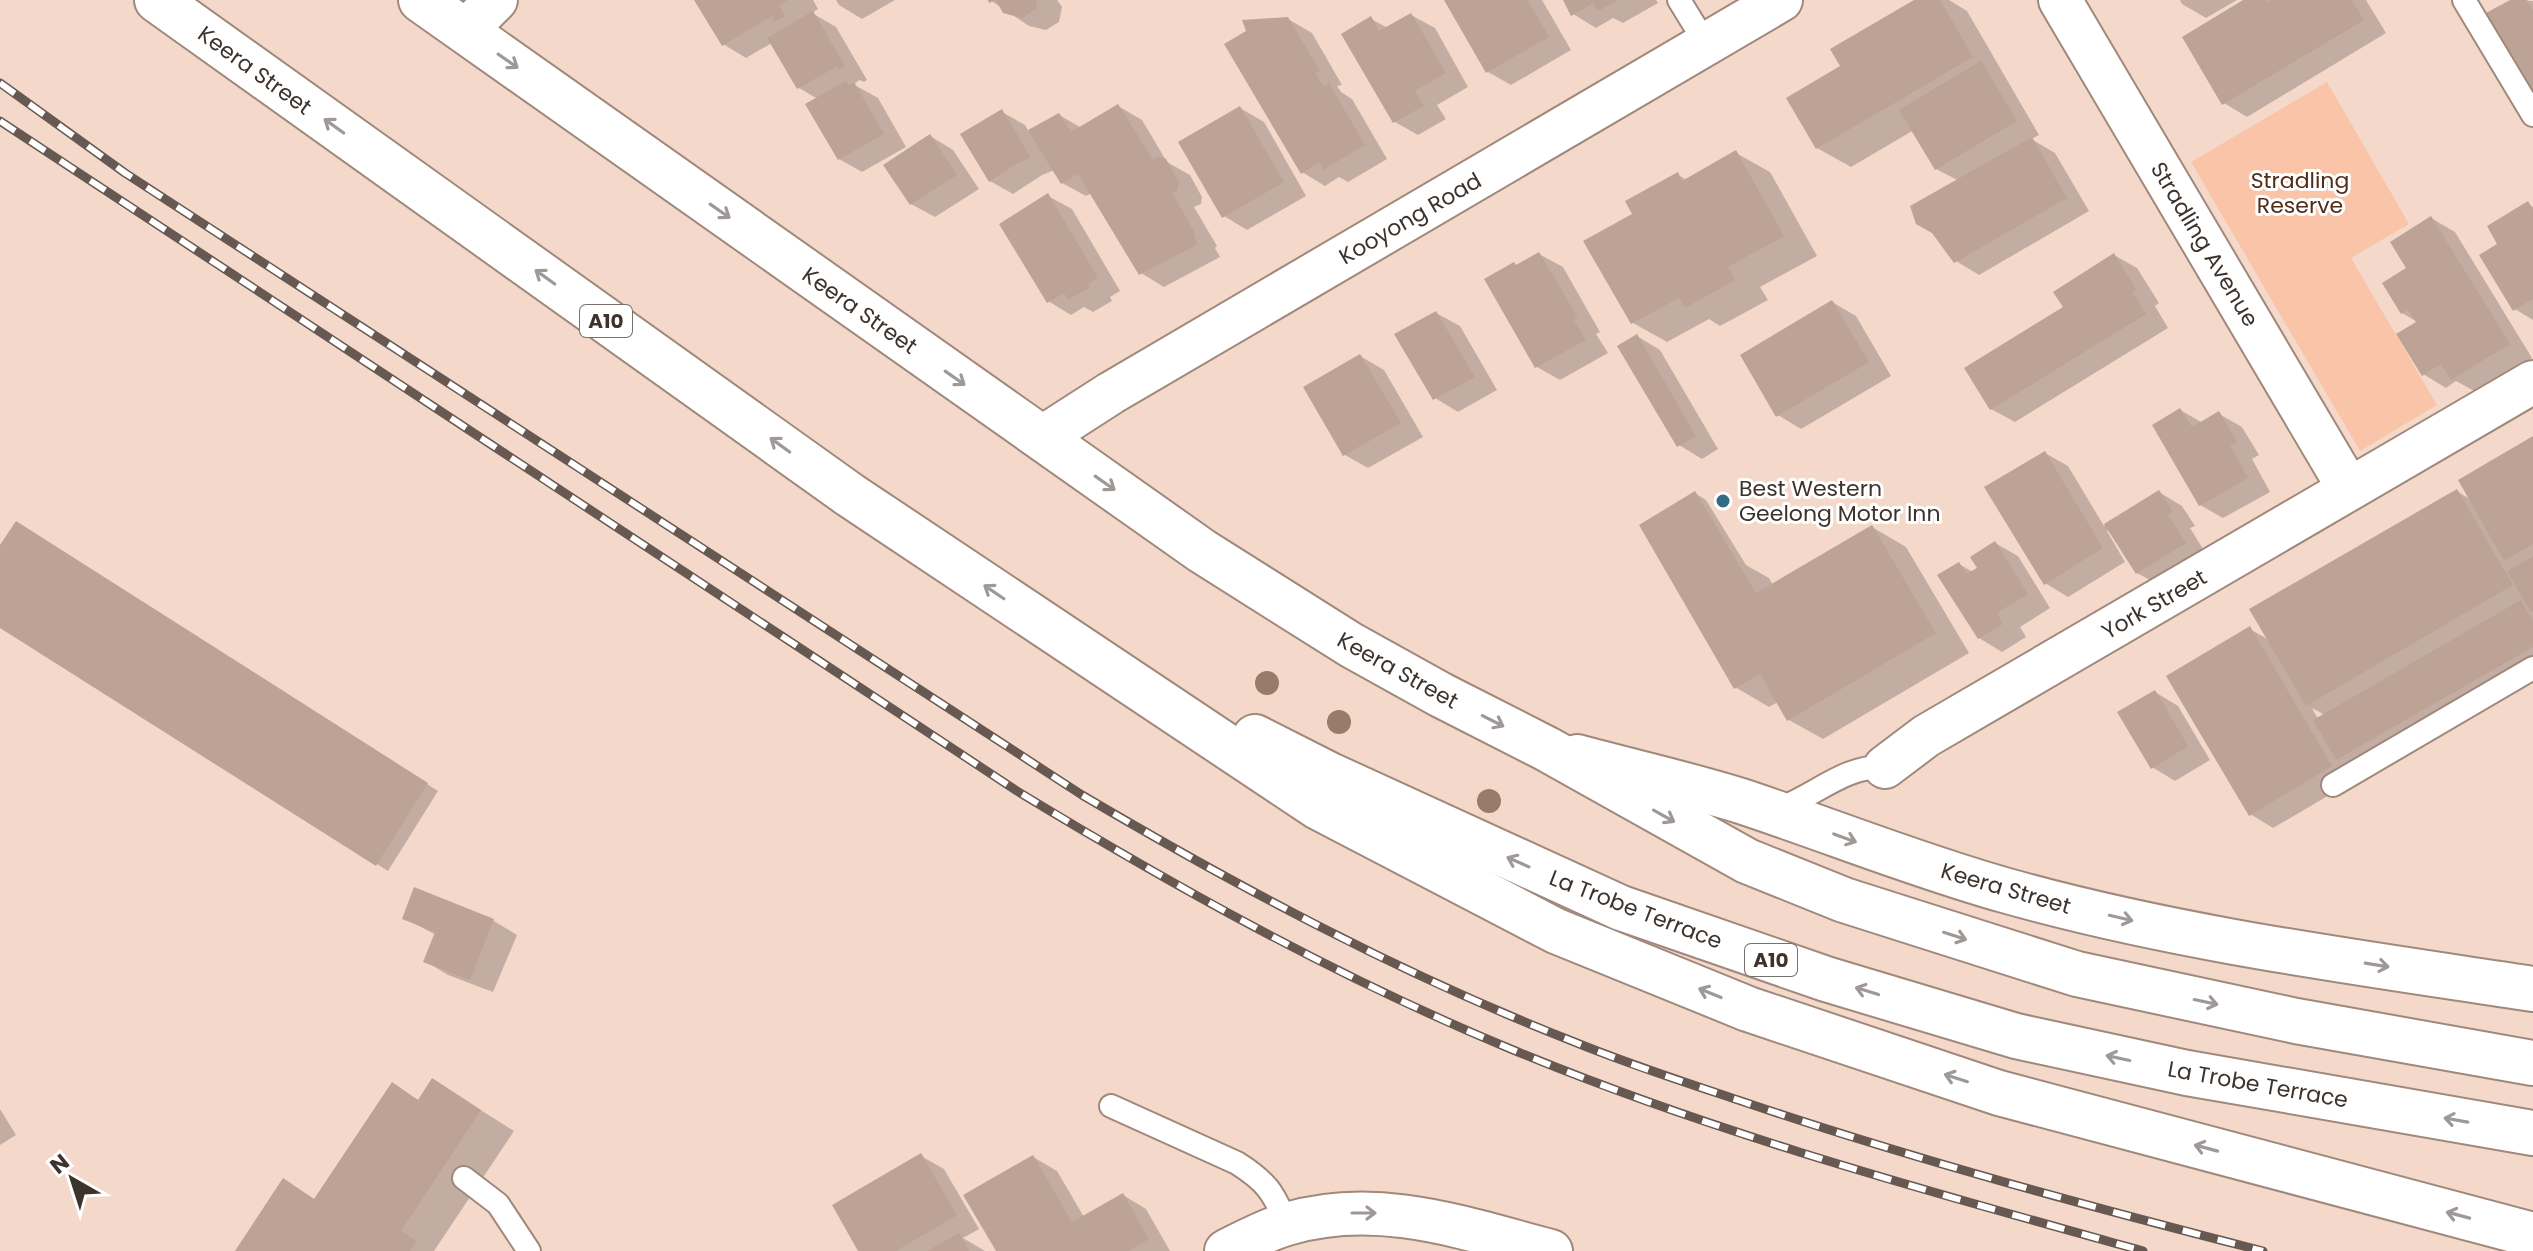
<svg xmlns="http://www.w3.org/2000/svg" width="2533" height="1251" viewBox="0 0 2533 1251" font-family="Poppins,sans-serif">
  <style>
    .green { fill: #f9c4a8 }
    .shadow { fill: #0003; fill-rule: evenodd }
    .building { fill: #bca395 }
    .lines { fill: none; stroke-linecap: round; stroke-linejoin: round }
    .lane-casing { stroke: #a0887b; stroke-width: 26 }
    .street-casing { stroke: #a0887b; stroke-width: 46 }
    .secondary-casing { stroke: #a0887b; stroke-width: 48 }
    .highway-casing { stroke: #a0887b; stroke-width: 48 }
    .lane { stroke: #fff; stroke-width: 22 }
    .street { stroke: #fff; stroke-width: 42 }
    .secondary { stroke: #fff; stroke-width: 44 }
    .highway { stroke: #fff; stroke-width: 44 }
    .rail-casing { stroke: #675952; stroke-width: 9 }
    .rail { stroke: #fff; stroke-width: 6; stroke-dasharray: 18; stroke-linecap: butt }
    .tree { fill: #9a7a69 }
    .oneway { stroke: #9e9996 }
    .poi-dot { fill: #316b84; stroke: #fff; stroke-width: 3 }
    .labels { text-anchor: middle; stroke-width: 6; stroke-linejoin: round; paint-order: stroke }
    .shield { fill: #fff; stroke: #77706c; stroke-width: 2 }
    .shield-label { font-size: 20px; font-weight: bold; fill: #3d332d }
    .street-label { font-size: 22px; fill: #3d332d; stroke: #fff }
    .park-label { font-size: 22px; fill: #512d18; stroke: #fff }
    .poi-label { font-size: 22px; fill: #3d332d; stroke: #fff; text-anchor: start }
  </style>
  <rect width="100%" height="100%" fill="#f4d9cb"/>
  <polygon class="green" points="2327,82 2409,224 2351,258 2437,405 2360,451 2191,162"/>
  <g class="shadow">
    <polygon points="697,0 813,0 818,9 812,13 836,27 867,80 864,82 860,80 853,84 878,98 906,147 862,172 839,159 818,99 799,88 772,43 746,58 723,44"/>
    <polygon points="836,0 895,0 862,19 839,5"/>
    <polygon points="990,0 1057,0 1062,7 1059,22 1046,30 1029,26"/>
    <polygon points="1447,0 1542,0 1571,50 1511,85 1488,72"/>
    <polygon points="1565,0 1656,0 1658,3 1623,23 1613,18 1596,28 1573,14"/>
    <polygon points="1918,0 1949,0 1967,11 2039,135 2031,139 2055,153 2089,211 1979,275 1956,261 1959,181 1936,169 1914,130 1851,167 1817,148 1843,67"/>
    <polygon points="2180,0 2237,0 2206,18 2182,4"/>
    <polygon points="2247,0 2366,0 2386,33 2247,117 2224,103"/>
    <polygon points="2514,0 2533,1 2533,91"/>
    <polygon points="1411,15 1435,28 1468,87 1437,105 1446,119 1418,135 1395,122 1371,19 1388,28"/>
    <polygon points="1288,19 1312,33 1342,85 1337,86 1341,92 1352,99 1387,159 1348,182 1339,177 1325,186 1302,172"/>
    <polygon points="1118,106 1142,120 1167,162 1190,175 1202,197 1201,204 1194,207 1217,246 1215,248 1220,257 1164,287 1141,273 1092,193 1086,196 1062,183 1055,170 1042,175 1013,194 990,181 1002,112 1025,125 1029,132 1059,115 1082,128"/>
    <polygon points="1240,108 1264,122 1306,196 1247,230 1224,216"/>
    <polygon points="930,136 953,150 979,189 935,217 911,204"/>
    <polygon points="1736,153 1770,172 1817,256 1760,287 1768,300 1720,326 1709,319 1667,342 1633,323 1678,175 1687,180"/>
    <polygon points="1048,196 1072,209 1120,291 1110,297 1112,301 1093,312 1084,307 1071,315 1048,301"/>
    <polygon points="2528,204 2533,207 2533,320 2515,309 2500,245"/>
    <polygon points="2431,218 2455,232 2532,358 2476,392 2456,381 2446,388 2423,374 2419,323 2402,313 2409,269"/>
    <polygon points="1539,254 1563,267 1600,332 1596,334 1608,353 1560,380 1537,367 1514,264 1518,266"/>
    <polygon points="2114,255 2137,268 2159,303 2155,306 2168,328 2015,422 1991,409 2066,308"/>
    <polygon points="1832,302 1856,316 1891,376 1801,429 1778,415"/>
    <polygon points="1436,313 1460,326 1497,390 1458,412 1435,398"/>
    <polygon points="1637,336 1660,350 1718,449 1702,459 1679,445"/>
    <polygon points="1360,356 1384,370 1423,437 1368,468 1345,455"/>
    <polygon points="2180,410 2203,423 2219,414 2242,427 2259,455 2252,459 2270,492 2223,518 2200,505"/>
    <path d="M2533,438V660L2355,780L2273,828L2250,814V629L2269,640L2457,491L2471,500ZM2312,708L2325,715L2318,719Z"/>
    <polygon points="2045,453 2068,466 2104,526 2159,492 2182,506 2195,526 2190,528 2208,557 2161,586 2137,573 2110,529 2107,531 2125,562 2068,597 2045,583"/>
    <polygon points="1695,493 1706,500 1746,565 1769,578 1773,585 1872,527 1906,547 1969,653 1823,739 1789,720 1778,702 1769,707 1735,687"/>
    <polygon points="28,530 438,791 388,871 0,626 0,550"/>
    <polygon points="1995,543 2018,556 2050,608 2020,627 2026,637 2002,652 1979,638 1959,564 1973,572 1980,568"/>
    <polygon points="2155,692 2178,706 2210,760 2175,781 2152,767"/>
    <polygon points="416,890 494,921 517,935 493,992 448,975 425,961 436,935 404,918"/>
    <polygon points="433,1080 514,1131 434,1251 237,1251 283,1181 316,1200 392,1085 420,1101"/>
    <polygon points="0,1109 16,1135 0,1145"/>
    <polygon points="921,1156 944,1169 979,1229 963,1238 985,1251 861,1251"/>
    <polygon points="1033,1157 1057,1171 1084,1217 1123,1195 1146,1209 1170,1251 998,1251"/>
  </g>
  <g class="building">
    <polygon points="694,0 788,0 779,5 785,16 775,22 772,16 722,46"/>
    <polygon points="988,0 1037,0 1036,9 1022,18 1003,13 996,0 989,3"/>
    <polygon points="1444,0 1528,0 1549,37 1486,73"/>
    <polygon points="1563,0 1618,0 1598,11 1593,3 1571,16"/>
    <polygon points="1914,0 1940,0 1973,57 1816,149 1786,98 1840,66 1830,49"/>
    <polygon points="2243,0 2266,0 2267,2 2271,0 2352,0 2364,20 2222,105 2182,37"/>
    <polygon points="2510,0 2527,0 2533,11 2533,96 2486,13"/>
    <polygon points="813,11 845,66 839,70 838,66 797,89 767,38"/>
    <polygon points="1411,13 1446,73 1415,91 1424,106 1393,123 1341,34 1371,16 1379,31"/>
    <polygon points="1288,17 1320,71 1315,73 1324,87 1329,83 1365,145 1323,170 1319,162 1301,174 1224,44 1246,31 1242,20"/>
    <polygon points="1981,61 2017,121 1935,170 1899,110"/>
    <polygon points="846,81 849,85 854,82 884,134 838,160 805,104"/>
    <polygon points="1118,104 1153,160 1157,156 1166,159 1179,182 1177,191 1172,193 1195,233 1193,234 1198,244 1139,275 1078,174 1061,184 1028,130 1059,113 1071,132"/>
    <polygon points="1240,106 1284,182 1222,218 1178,142"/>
    <polygon points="1002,109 1031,158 1018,163 989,182 960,134"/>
    <polygon points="930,134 957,175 910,205 883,165"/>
    <polygon points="2032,137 2067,198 1954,263 1932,233 1916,224 1910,206"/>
    <polygon points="1736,150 1784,236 1728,267 1735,280 1685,308 1679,298 1631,324 1583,241 1632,214 1625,201 1678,172 1682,181"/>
    <polygon points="1048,193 1098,278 1088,284 1090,287 1068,300 1064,293 1047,303 999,224"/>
    <polygon points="2528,201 2533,210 2533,299 2513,311 2479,255 2497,244 2487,226"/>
    <polygon points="2431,216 2510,344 2451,380 2441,364 2422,376 2396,334 2416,322 2408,310 2401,314 2382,283 2406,268 2390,242"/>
    <polygon points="1539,252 1578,318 1574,320 1586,340 1535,368 1484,279 1514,262 1516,265"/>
    <polygon points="2114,253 2136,289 2133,293 2146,314 1990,410 1964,368 2063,307 2053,292"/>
    <polygon points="1832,300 1869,362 1776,417 1740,355"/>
    <polygon points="1436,311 1475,377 1433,400 1394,334"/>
    <polygon points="1637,334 1696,436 1677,447 1617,346"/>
    <polygon points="1360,354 1401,423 1343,456 1303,387"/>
    <polygon points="2180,408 2192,427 2219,411 2237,442 2230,445 2248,478 2199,506 2152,425"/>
    <polygon points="2533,436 2533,544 2504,561 2458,480"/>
    <polygon points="2045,451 2103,548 2044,585 1984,487"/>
    <polygon points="2457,489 2513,585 2306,706 2249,609"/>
    <polygon points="2159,490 2173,512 2168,515 2186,543 2136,574 2104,524"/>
    <polygon points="1695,491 1756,593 1872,525 1936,633 1787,721 1760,674 1734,689 1639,525"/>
    <polygon points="16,521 428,783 376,866 0,628 0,545"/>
    <polygon points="1995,541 2028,594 1997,613 2003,624 1978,639 1937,575 1959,562 1966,574 1977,568 1970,557"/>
    <polygon points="2533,556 2533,611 2531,613 2507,571"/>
    <polygon points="2521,600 2533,621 2533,647 2336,760 2313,720"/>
    <polygon points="2250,626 2332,766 2249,816 2166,676"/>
    <polygon points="2155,690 2188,746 2151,769 2117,712"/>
    <polygon points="414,887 494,919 470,980 423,962 435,932 402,919"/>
    <polygon points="432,1078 481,1110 401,1231 417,1241 410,1251 235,1251 283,1178 314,1199 392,1082 418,1100"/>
    <polygon points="921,1153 957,1215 896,1251 858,1251 832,1205"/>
    <polygon points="1033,1155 1072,1222 1123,1193 1149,1239 1128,1251 996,1251 963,1195"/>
    <polygon points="959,1233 969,1251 927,1251"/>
  </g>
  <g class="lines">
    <g class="lane-casing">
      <g id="lane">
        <polyline points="1679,0 1706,44"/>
        <polyline points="2464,0 2533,115"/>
        <polyline points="2333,785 2533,668"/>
        <path d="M1776,810C1814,797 1844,765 1885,767"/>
        <path d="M1111,1106L1237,1163C1267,1182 1273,1192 1287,1224"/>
        <polyline points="464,1178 498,1204 529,1251"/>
      </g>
    </g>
    <g class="street-casing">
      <g id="street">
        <polyline points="2060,0 2349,489"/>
        <polyline points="465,31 496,0"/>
        <polyline points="1041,438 1111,393 1781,0"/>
        <polyline points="1885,767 1926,736 2533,382"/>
        <path d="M1226,1251C1246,1241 1266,1230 1287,1224C1378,1197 1463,1228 1551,1251"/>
      </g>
    </g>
    <g class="secondary-casing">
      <path id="secondary" d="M1577,757C1632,772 1687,784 1741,801C1829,830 1915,865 2004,890C2177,939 2356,962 2533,989"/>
    </g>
    <g class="highway-casing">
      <g id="highway">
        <polyline points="157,0 850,495 1318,807 1556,931 1748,1009 1999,1093 2533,1235"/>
        <polyline points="421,0 1202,551 1351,645 1441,695 1547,749 1747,861 1844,900 2077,974 2296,1021 2533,1063"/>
        <polyline points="1255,737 1330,775 1621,908 1826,979 2016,1036 2187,1073 2533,1133"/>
      </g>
    </g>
    <use href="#lane" class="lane"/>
    <use href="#street" class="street"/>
    <use href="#secondary" class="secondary"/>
    <use href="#highway" class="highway"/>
    <g class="rail-casing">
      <g id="rail">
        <path d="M0,83L125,173L1082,795C1240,888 1401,974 1572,1041C1628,1064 1684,1082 1741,1101C1913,1159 2087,1206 2263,1251"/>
        <path d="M0,121L1017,791C1174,886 1335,976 1506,1047C1712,1133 1928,1191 2143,1251"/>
      </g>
    </g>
    <use href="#rail" class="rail"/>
  </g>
  <g class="tree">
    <circle cx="1267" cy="683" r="12"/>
    <circle cx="1339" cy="722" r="12"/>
    <circle cx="1489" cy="801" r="12"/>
  </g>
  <defs><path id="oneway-shaft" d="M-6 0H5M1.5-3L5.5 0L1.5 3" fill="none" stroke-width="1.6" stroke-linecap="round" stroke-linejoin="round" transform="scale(2)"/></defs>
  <g class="oneway">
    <use href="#oneway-shaft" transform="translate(508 61) rotate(35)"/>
    <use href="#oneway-shaft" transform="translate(334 126) rotate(-144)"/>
    <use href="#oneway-shaft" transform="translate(720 211) rotate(35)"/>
    <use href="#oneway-shaft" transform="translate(545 277) rotate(-144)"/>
    <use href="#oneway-shaft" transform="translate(955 378) rotate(35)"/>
    <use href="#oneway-shaft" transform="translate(780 445) rotate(-144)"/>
    <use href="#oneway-shaft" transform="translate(1105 483) rotate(35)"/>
    <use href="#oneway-shaft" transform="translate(994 592) rotate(-146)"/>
    <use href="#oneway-shaft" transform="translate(1493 721) rotate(27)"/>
    <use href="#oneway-shaft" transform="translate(1664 816) rotate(29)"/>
    <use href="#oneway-shaft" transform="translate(1845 838) rotate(20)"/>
    <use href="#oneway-shaft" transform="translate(1518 862) rotate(-156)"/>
    <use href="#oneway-shaft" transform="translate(2121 918) rotate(13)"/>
    <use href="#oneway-shaft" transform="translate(1955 936) rotate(18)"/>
    <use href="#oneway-shaft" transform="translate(2377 965) rotate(9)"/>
    <use href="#oneway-shaft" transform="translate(1867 991) rotate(-163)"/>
    <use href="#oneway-shaft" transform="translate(1710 993) rotate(-158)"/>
    <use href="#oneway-shaft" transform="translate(2206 1002) rotate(12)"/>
    <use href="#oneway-shaft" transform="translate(2118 1058) rotate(-168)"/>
    <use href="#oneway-shaft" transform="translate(1956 1078) rotate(-162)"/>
    <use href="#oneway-shaft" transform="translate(2456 1120) rotate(-170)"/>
    <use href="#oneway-shaft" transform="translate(2206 1148) rotate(-165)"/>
    <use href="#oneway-shaft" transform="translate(1364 1213)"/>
    <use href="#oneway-shaft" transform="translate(2458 1215) rotate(-165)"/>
  </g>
  <circle class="poi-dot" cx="1723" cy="501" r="8"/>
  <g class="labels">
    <g class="shield">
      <rect x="580" y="305" width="52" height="32" rx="6"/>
      <rect x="1745" y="944" width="52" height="32" rx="6"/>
    </g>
    <g class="shield-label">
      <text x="606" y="328">A10</text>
      <text x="1771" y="967">A10</text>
    </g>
    <g class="street-label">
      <text transform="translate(255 70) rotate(36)" y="8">Keera Street</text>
      <text transform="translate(1410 218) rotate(-30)" y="8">Kooyong Road</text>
      <text transform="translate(2205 244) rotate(59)" y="8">Stradling Avenue</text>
      <text transform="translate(860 310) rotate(35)" y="8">Keera Street</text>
      <text transform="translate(2154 604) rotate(-30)" y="8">York Street</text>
      <text transform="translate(1398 670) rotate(29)" y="8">Keera Street</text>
      <text transform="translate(2006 888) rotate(16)" y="8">Keera Street</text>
      <text transform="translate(1636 909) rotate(21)" y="8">La Trobe Terrace</text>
      <text transform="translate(2258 1084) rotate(10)" y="8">La Trobe Terrace</text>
    </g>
    <g class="park-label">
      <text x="2300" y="188">Stradling<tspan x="2300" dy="25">Reserve</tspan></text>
    </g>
    <g class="poi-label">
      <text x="1739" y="496">Best Western<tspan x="1739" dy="25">Geelong Motor Inn</tspan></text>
    </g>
  </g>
  <g transform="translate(72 1179) rotate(321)" stroke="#ffffff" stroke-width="6" paint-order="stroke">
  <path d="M0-6L14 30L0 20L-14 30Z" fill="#3d332d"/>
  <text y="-12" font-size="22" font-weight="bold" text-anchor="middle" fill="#3d332d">N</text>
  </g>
</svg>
